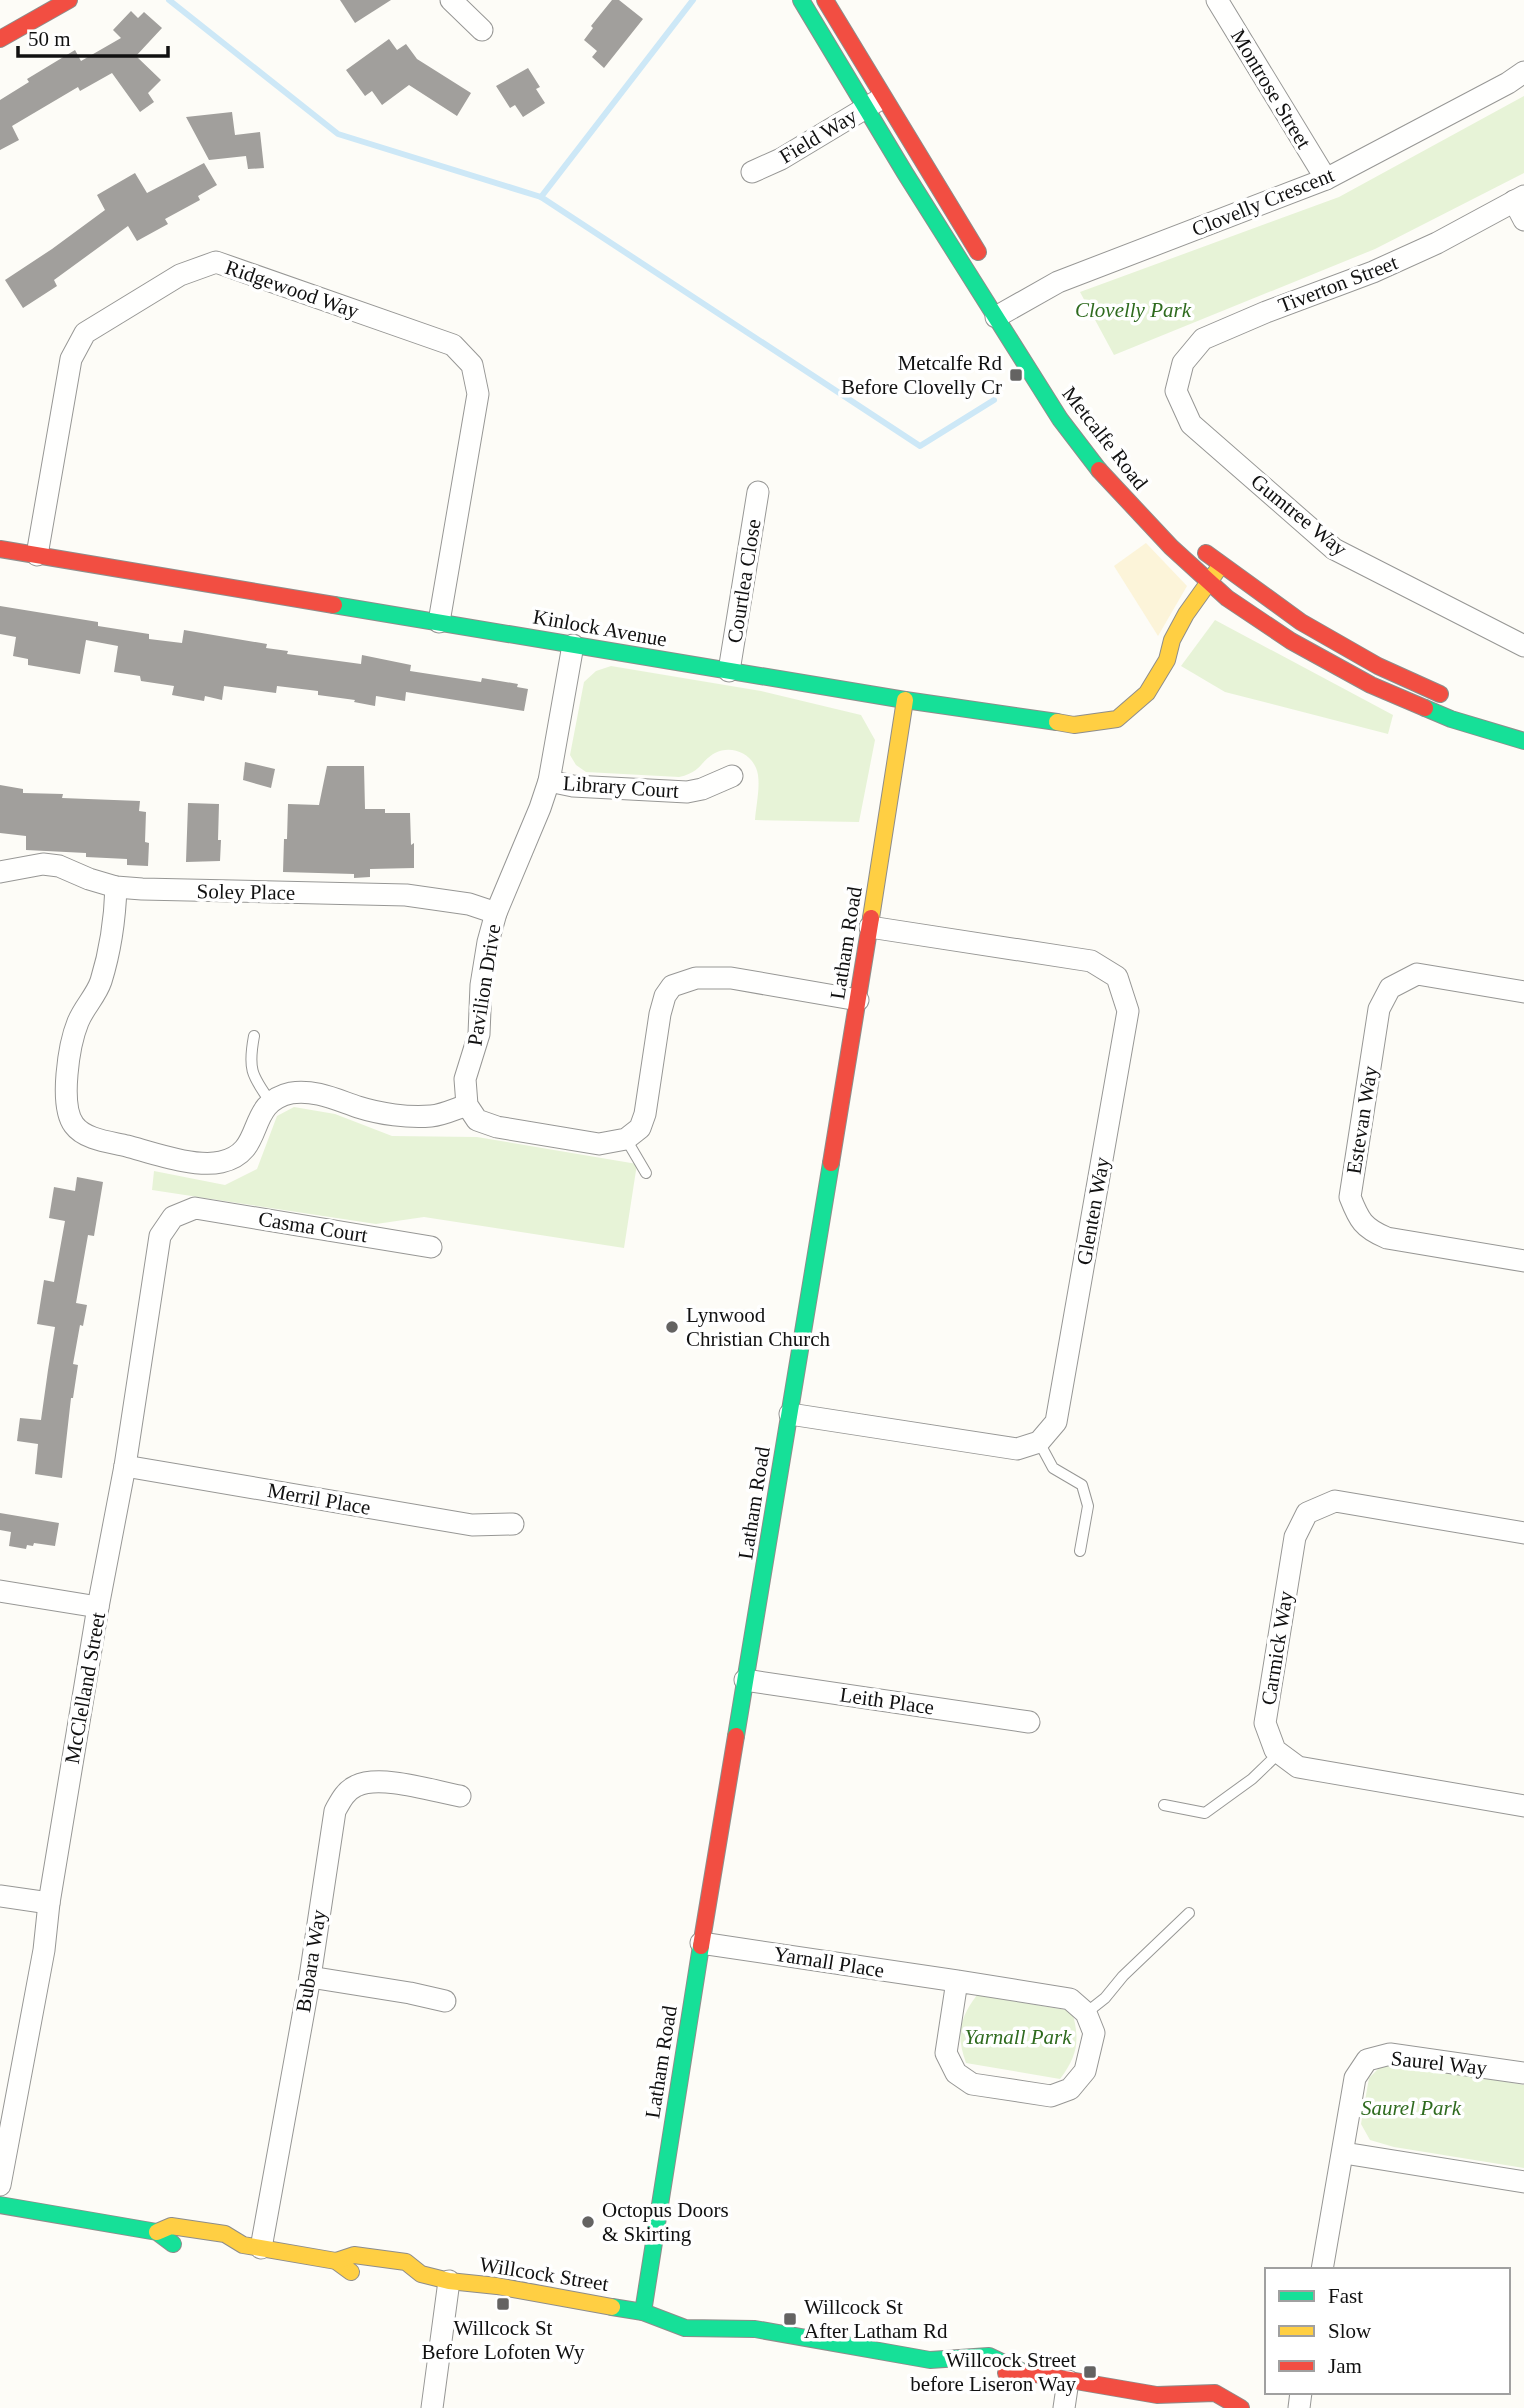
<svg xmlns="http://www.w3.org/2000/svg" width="1524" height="2408" viewBox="0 0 1524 2408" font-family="Georgia,serif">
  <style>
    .green { fill: #e7f3d7 }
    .sand { fill: #fcf4d9 }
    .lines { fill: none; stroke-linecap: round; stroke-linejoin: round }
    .stream { stroke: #cde8f7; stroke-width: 6 }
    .building { fill: #a19f9c }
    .lane-casing { stroke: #979795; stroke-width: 12 }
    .street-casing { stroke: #979795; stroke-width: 23 }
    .fast-casing { stroke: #8e8d8b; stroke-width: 18 }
    .slow-casing { stroke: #8e8d8b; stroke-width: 18 }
    .jam-casing { stroke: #8e8d8b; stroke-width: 18 }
    .lane { stroke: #fffffe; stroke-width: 10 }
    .street { stroke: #fffffe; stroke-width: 21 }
    .fast { stroke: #16e098; stroke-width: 16 }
    .slow { stroke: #ffcf43; stroke-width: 16 }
    .jam { stroke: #f24e42; stroke-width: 16 }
    .poi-dot { fill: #646362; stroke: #fff; stroke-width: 2.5 }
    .labels { text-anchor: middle; stroke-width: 7; stroke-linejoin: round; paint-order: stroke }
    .street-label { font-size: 21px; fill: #111; stroke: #fff }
    .park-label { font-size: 21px; font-style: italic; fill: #2f6b1f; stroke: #fff }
    .poi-label { font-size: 21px; fill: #111; stroke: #fff; text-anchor: start }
  </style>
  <rect width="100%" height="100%" fill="#fdfcf7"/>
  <g class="green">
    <polygon points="1524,96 1524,173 1375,249 1114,355 1080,292 1339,197"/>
    <polygon points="1215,620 1393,715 1388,734 1225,692 1181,666"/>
    <path d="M611,666L761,691L861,715L875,740L859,822L755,820C756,806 760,789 758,775C755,755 733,744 715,753C699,762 702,772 679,777L586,772L576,765L570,755L584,682L596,671Z"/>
    <polygon points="294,1107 335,1114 392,1136 477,1137 637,1164 624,1248 424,1217 376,1224 152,1190 154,1171 225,1185 257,1169 277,1116"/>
    <path d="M977,1995L1072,2011C1080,2040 1078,2055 1060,2079L966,2063C956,2035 959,2019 977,1995Z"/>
    <polygon points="1408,2065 1524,2085 1524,2168 1394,2147 1370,2140 1361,2124 1369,2078 1381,2066"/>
  </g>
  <polygon class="sand" points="1146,543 1187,586 1158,636 1114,566"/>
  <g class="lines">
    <g class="stream">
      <polyline points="169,0 338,134 541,197 920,446 994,400"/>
      <polyline points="541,197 693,0"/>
    </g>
  </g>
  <g class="building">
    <polygon points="340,0 391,0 355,23"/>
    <polygon points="612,0 619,0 643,19 604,68 592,57 597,51 584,40 593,28 591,26"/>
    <polygon points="131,11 138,18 144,12 162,28 136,56 161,80 148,93 154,102 140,112 112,73 80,91 78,87 12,126 19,140 0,150 0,100 29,82 27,79 75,50 81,61 121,38 113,30"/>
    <polygon points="389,39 397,50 406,44 417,59 471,93 457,116 409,85 382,105 372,91 365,96 346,70"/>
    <polygon points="528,68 540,87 536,89 545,103 523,117 515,105 510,108 496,86"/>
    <polygon points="232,112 235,135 260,132 264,168 248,169 246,156 209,160 186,117"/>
    <polygon points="204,163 217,185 198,196 200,200 165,219 168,224 137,241 128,226 54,280 57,286 23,308 5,280 52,249 105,210 97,195 135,173 147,193"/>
    <polygon points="0,606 98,622 98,626 149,634 149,639 182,643 184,630 267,644 266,648 288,651 287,654 361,664 362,655 411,665 410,671 481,682 482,678 518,684 517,687 528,689 524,711 406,692 405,701 376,696 375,706 354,702 355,700 318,695 318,691 277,686 276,693 224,686 222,700 205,696 204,701 172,695 174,686 141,681 140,676 114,672 118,646 86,640 80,674 28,665 28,659 13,656 16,637 0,634"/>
    <polygon points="245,762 275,769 271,788 243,780"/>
    <polygon points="327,766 364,766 365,809 385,809 385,813 410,813 411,845 414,843 414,868 370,869 370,877 354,878 354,874 283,872 284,839 287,839 288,804 319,805"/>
    <polygon points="0,785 23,789 23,793 63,794 62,798 140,801 139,811 146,812 145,842 149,843 148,866 127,865 127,859 86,857 86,853 26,850 26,836 0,833"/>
    <polygon points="188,803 219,804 218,840 221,840 220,861 186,862"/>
    <polygon points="77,1177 103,1182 94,1236 88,1235 76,1303 87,1305 83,1326 80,1325 73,1364 78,1365 73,1398 71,1398 62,1478 35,1474 38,1444 17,1441 20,1418 41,1420 48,1370 55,1327 37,1324 44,1280 54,1282 65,1221 49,1218 54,1187 75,1191"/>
    <polygon points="0,1513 59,1523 55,1546 34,1543 33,1546 27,1545 26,1549 9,1546 11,1532 0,1530"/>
  </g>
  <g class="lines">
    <g class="lane-casing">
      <g id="lane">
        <path d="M254,1036C248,1068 251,1075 270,1101"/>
        <polyline points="626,1139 646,1173"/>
        <polyline points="1039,1442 1053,1468 1082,1485 1088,1506 1080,1551"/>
        <polyline points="1164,1805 1205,1813 1252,1779 1279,1753"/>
        <polyline points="1086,2013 1105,1998 1123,1976 1189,1913"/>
      </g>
    </g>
    <g class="street-casing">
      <g id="street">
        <polyline points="451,0 482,30"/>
        <polyline points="1217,0 1326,179"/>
        <polyline points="752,172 781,159 879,100"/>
        <polyline points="1524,196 1437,243 1373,272 1266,312 1203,339 1183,363 1176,391 1191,424 1334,549 1524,646"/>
        <polyline points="1514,201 1524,220"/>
        <polyline points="996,317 1058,282 1326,179 1508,83 1524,72"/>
        <polyline points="37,555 71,359 85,333 180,275 216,262 453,345 472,365 478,394 439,622"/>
        <polyline points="573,645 549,781 540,808 496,913 488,942 481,985 479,1034 465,1079 467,1105 477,1120 497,1127 599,1144 626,1139 640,1128 645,1114 660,1014 665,996 672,986 696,978 731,978 858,1000"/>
        <polyline points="729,671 758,492"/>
        <polyline points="549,781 573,786 687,792 702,789 732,776"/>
        <polyline points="0,872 43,864 59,866 89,879 116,887 142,889 406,895 469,904 496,913"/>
        <path d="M116,887C115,917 110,952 101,981C96,996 84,1007 78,1022C69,1044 59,1105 74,1125C85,1140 111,1142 127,1146C153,1153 195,1168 221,1162C267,1152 244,1103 291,1093C314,1089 337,1100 358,1107C380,1114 408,1118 431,1116C443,1115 455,1109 467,1105"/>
        <path d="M1524,992L1417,974L1390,988L1379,1009L1350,1197C1359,1220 1363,1228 1387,1238L1524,1261"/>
        <polyline points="790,1414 1017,1449 1039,1442 1056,1422 1128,1011 1117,977 1091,961 870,927"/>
        <polyline points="125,1466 472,1525 513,1524"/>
        <polyline points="1524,1533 1335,1501 1307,1513 1295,1537 1265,1723 1275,1750 1298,1767 1524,1806"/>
        <polyline points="0,1591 98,1607"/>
        <polyline points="745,1680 1029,1722"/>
        <polyline points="0,1896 49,1903"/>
        <polyline points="701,1943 957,1981 1070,1999 1086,2013 1094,2033 1085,2071 1070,2089 1051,2096 972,2084 956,2073 946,2053 957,1981"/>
        <polyline points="310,1977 410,1993 445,2001"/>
        <polyline points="1344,2153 1524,2182"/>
        <polyline points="0,2185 44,1950 49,1903 98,1607 125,1466 160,1236 173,1217 195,1208 431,1247"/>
        <path d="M261,2248L310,1977L335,1811C340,1802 345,1791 356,1786C380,1774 433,1791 460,1796"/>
        <polyline points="1322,2270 1355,2078 1367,2060 1390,2054 1524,2073"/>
        <polyline points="432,2408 449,2281"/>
        <polyline points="1064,2408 1068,2381"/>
        <polyline points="1299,2408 1301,2392"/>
      </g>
    </g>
    <g class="fast-casing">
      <g id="fast">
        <polyline points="801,0 905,173 1060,419 1099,470"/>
        <polyline points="334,605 905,700 1057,722"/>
        <polyline points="1425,708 1451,719 1524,741"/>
        <polyline points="736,1736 831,1163"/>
        <polyline points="0,2205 157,2232 173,2244"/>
        <polyline points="612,2307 643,2312 685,2328 755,2329 930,2360 989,2356 1023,2372"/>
        <polyline points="643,2312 701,1946"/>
      </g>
    </g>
    <g class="slow-casing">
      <g id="slow">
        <polyline points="1057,722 1074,725 1117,719 1147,693 1167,660 1172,640 1186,614 1221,565"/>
        <polyline points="871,918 905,700"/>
        <polyline points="157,2232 171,2226 225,2234 243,2245 336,2261 351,2272"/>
        <polyline points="336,2261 354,2255 406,2262 421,2274 449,2281 497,2286 612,2307"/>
      </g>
    </g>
    <g class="jam-casing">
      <g id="jam">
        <polyline points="825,0 978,252"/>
        <polyline points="0,39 69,0"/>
        <polyline points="1099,470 1171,547 1227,598 1291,641 1371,685 1425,708"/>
        <polyline points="0,549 334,605"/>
        <polyline points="1206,553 1301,622 1378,666 1440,694"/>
        <polyline points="831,1163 871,918"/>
        <polyline points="701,1946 736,1736"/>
        <polyline points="1006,2373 1023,2372 1157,2395 1215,2393 1241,2408"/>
      </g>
    </g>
    <use href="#lane" class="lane"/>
    <use href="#street" class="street"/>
    <use href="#fast" class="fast"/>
    <use href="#slow" class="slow"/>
    <use href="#jam" class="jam"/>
  </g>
  <g class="poi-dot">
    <rect x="1009" y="368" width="14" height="14" rx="3.5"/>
    <circle cx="672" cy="1327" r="7"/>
    <circle cx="588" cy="2222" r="7"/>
    <rect x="496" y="2297" width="14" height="14" rx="3.5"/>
    <rect x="783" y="2312" width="14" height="14" rx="3.5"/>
    <rect x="1083" y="2365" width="14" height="14" rx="3.5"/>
  </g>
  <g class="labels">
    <g class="street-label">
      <text transform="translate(1271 89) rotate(59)" y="7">Montrose Street</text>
      <text transform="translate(818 136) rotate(-31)" y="7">Field Way</text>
      <text transform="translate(1263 202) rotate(-22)" y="7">Clovelly Crescent</text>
      <text transform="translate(1338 284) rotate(-21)" y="7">Tiverton Street</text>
      <text transform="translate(292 289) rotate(19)" y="7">Ridgewood Way</text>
      <text transform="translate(1105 438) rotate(52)" y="7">Metcalfe Road</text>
      <text transform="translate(1299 515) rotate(39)" y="7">Gumtree Way</text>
      <text transform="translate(744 581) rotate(-81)" y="7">Courtlea Close</text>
      <text transform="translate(600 628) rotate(10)" y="7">Kinlock Avenue</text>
      <text transform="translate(621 787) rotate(4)" y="7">Library Court</text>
      <text transform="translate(246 892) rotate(1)" y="7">Soley Place</text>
      <text transform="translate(846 943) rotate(-81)" y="7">Latham Road</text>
      <text transform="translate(484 985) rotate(-81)" y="7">Pavilion Drive</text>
      <text transform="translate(1362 1120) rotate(-81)" y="7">Estevan Way</text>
      <text transform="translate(1093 1211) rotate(-80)" y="7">Glenten Way</text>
      <text transform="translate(313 1227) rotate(9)" y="7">Casma Court</text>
      <text transform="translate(319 1499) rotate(10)" y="7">Merril Place</text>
      <text transform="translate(754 1503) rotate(-81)" y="7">Latham Road</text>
      <text transform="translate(1277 1648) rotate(-81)" y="7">Carmick Way</text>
      <text transform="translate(85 1688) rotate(-80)" y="7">McClelland Street</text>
      <text transform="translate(887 1701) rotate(8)" y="7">Leith Place</text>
      <text transform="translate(311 1961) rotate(-81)" y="7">Bubara Way</text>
      <text transform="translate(829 1962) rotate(9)" y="7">Yarnall Place</text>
      <text transform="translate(661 2062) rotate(-81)" y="7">Latham Road</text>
      <text transform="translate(1439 2063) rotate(6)" y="7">Saurel Way</text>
      <text transform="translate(544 2274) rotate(9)" y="7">Willcock Street</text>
    </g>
    <g class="park-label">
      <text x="1133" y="317">Clovelly Park</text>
      <text x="1018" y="2044">Yarnall Park</text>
      <text x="1411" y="2115">Saurel Park</text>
    </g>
    <g class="poi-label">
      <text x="1002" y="370" text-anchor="end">Metcalfe Rd<tspan x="1002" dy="24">Before Clovelly Cr</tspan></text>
      <text x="686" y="1322">Lynwood<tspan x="686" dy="24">Christian Church</tspan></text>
      <text x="602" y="2217">Octopus Doors<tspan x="602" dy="24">&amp; Skirting</tspan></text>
      <text x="804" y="2314">Willcock St<tspan x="804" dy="24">After Latham Rd</tspan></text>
      <text x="503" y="2335" text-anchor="middle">Willcock St<tspan x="503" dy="24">Before Lofoten Wy</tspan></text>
      <text x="1076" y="2367" text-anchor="end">Willcock Street<tspan x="1076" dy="24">before Liseron Way</tspan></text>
    </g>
  </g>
  <rect x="1265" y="2268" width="245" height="126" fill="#ffffff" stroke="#a0a0a0" stroke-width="2"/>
  <rect x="1279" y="2291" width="35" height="10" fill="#16e098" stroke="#a0a0a0" stroke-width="2"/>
  <text x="1328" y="2303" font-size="21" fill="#111111">Fast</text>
  <rect x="1279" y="2326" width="35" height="10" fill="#ffcf43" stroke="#a0a0a0" stroke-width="2"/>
  <text x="1328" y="2338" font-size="21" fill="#111111">Slow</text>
  <rect x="1279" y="2361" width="35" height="10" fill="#f24e42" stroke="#a0a0a0" stroke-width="2"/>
  <text x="1328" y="2373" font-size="21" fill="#111111">Jam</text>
  <path d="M18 46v10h150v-10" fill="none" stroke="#111111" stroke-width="3.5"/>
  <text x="28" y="46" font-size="21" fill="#111111" stroke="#ffffff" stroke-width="5" paint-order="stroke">50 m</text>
</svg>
